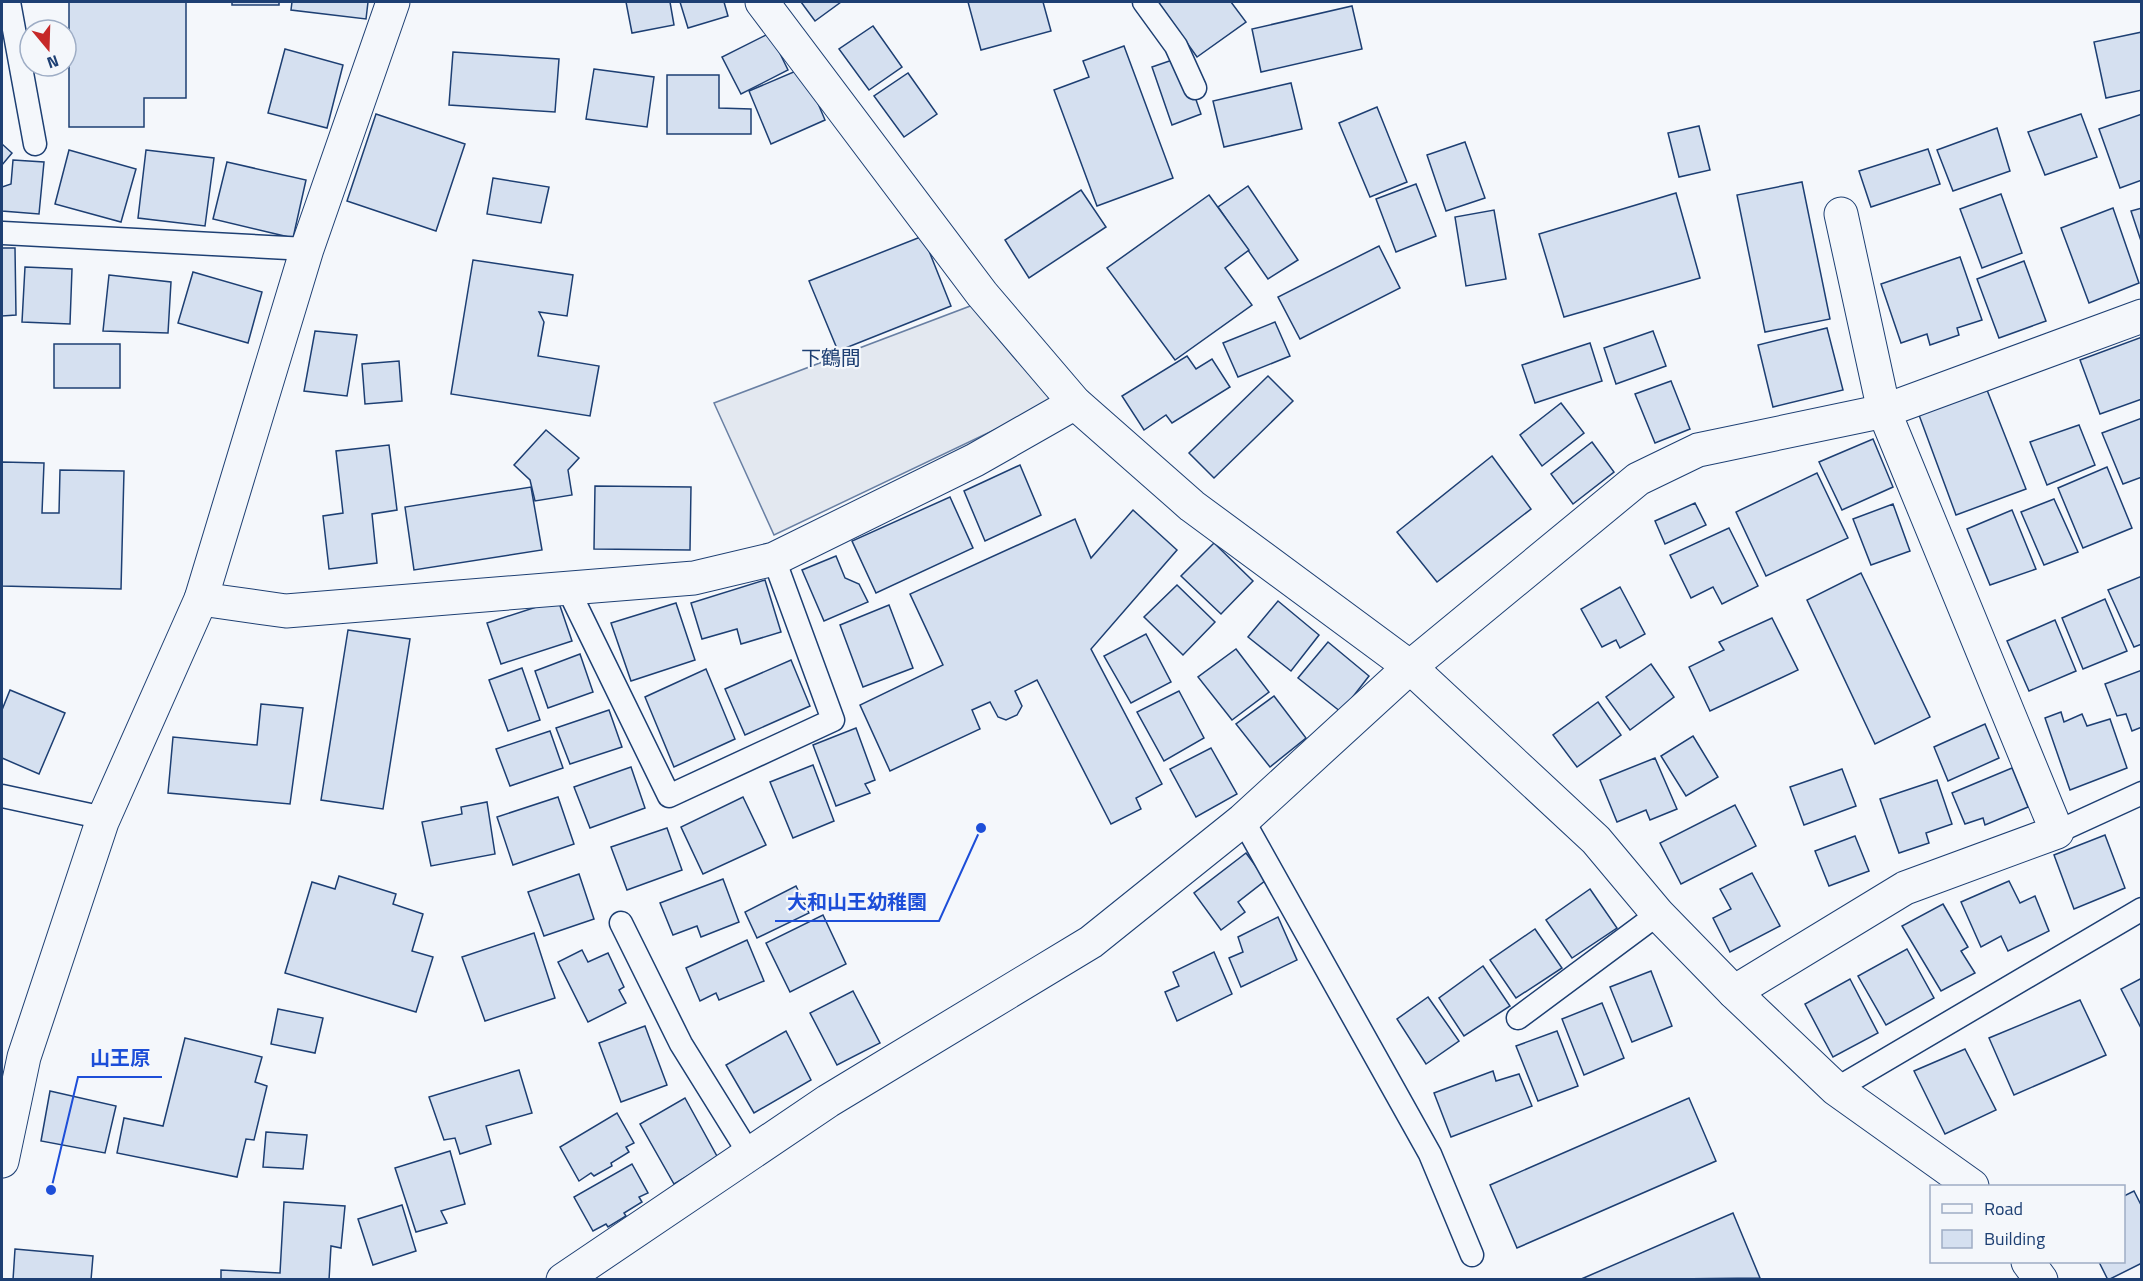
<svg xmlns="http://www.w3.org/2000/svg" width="2143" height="1281" viewBox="0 0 2143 1281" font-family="'Titillium Web','Noto Sans JP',sans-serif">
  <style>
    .parking { fill: #e3e8f0; stroke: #687fa3; stroke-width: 1.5 }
    .building { fill: #d5e0f0; stroke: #1d3f73; stroke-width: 1.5 }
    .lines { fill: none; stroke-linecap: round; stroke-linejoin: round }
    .lane-casing { stroke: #1d3f73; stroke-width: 25 }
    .street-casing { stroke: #1d3f73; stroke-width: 35 }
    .secondary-casing { stroke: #1d3f73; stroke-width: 35 }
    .lane { stroke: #f4f7fb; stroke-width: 22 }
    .street { stroke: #f4f7fb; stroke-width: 33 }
    .secondary { stroke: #f4f7fb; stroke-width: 33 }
    .labels { text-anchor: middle; stroke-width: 4.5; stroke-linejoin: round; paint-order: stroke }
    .neighbourhood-label { font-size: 20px; fill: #1d3f73; stroke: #f4f7fb }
    .leader { fill: none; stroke: #1d4ed8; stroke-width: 2 }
    .callout-dot { fill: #1d4ed8; stroke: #f4f7fb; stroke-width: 2 }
    .callout-label { font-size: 20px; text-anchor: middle; font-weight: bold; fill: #1d4ed8; stroke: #f4f7fb; stroke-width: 4.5; stroke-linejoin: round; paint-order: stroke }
  </style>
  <rect width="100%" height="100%" fill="#f4f7fb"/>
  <polygon class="parking" points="973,305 1055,401 774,535 714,403"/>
  <g class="building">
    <polygon points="69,2 186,2 186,98 144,98 144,127 69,127"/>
    <rect x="232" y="2" width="47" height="3"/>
    <polygon points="292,2 368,2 366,19 291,10"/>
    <polygon points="626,2 670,2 674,25 632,33"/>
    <polygon points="680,2 724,2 728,16 688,28"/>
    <polygon points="801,2 841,2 815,21"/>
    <polygon points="968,2 1043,2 1051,31 981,50"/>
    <polygon points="1158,2 1231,2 1246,22 1197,57"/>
    <polygon points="1352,6 1362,49 1261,72 1252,29"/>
    <polygon points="873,26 902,67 869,90 839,49"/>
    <polygon points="2142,32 2142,90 2106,98 2094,42"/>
    <polygon points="770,33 788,70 741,94 722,57"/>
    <polygon points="1124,46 1173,178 1097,206 1054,90 1089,77 1083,61"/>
    <polygon points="285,49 343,65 327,128 268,113"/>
    <polygon points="453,52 559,59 555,112 449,105"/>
    <polygon points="1181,57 1201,114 1172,125 1152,67"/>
    <polygon points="803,68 825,120 771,144 749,91"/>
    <polygon points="594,69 654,77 647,127 586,119"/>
    <polygon points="908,73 937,114 904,137 874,96"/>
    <polygon points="667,75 719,75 719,108 751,109 751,134 667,134"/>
    <polygon points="1291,83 1302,129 1224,147 1213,101"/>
    <polygon points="1377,107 1407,182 1370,197 1339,123"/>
    <polygon points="376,114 465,144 436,231 347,201"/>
    <polygon points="2081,114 2097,157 2045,175 2028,132"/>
    <polygon points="2142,114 2142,180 2120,188 2099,129"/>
    <polygon points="1699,126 1710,170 1679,177 1668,133"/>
    <polygon points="1997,128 2010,171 1953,191 1937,150"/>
    <polygon points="1465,142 1485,198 1446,211 1427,155"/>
    <polygon points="2,144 12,153 2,165"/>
    <polygon points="1928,149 1940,184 1871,207 1859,171"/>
    <polygon points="69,150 136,169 121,222 55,204"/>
    <polygon points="146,150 214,158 205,226 138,218"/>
    <polygon points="13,160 44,162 39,214 2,211 2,187 11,184"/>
    <polygon points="227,162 306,180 293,238 213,219"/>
    <polygon points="493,178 549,187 541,223 487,214"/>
    <polygon points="1802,182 1830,319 1765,332 1737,195"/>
    <polygon points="1416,184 1436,236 1396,252 1376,199"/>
    <polygon points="1248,186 1298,260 1268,279 1218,207"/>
    <polygon points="1081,190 1106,227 1029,278 1005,240"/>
    <polygon points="1676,193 1700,278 1564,317 1539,234"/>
    <polygon points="2001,194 2022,253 1982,268 1960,209"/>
    <polygon points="1209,195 1249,250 1225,268 1252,305 1175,360 1107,268"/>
    <polygon points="2113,208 2139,283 2089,303 2061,228"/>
    <polygon points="2142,208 2142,241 2141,241 2131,211"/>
    <polygon points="1494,210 1506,279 1466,286 1455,217"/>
    <polygon points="923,236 951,306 838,351 809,281"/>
    <polygon points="1379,246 1400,288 1300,339 1278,297"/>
    <polygon points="2,248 15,248 16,315 2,316"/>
    <polygon points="1960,257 1982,320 1957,328 1959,335 1930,345 1927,334 1901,343 1881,284"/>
    <polygon points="473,260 573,275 567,316 539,312 544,322 538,356 599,366 590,416 451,394"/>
    <polygon points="2024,261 2046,321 1999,338 1977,279"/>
    <polygon points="25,267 72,269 70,324 22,322"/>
    <polygon points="193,272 262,292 248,343 178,323"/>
    <polygon points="109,275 171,282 168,333 103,331"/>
    <polygon points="1275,322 1290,356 1238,377 1223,343"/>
    <polygon points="1827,328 1843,390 1773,407 1758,345"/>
    <polygon points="315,331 357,335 347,396 304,391"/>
    <polygon points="1653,331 1666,366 1616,384 1604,348"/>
    <polygon points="2142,337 2142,399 2100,414 2080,360"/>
    <polygon points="1590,343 1602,381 1535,403 1522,365"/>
    <rect x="54" y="344" width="66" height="44"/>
    <polygon points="1187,356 1196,369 1212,359 1230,387 1172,423 1166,415 1144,430 1122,396"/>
    <polygon points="399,361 402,401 365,404 362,364"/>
    <polygon points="1268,376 1293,401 1214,478 1189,453"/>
    <polygon points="1671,381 1690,429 1655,443 1635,394"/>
    <polygon points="1987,390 2026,489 1956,515 1919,415"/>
    <polygon points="1561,403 1584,433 1542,466 1520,435"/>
    <polygon points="2142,418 2142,477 2123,484 2102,433"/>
    <polygon points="2079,425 2095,465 2047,485 2030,442"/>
    <polygon points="546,430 579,458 568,470 572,495 535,501 530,480 514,465"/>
    <polygon points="1873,439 1893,487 1842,510 1819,462"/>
    <polygon points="1592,442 1614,472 1573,504 1551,474"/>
    <polygon points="389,445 397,510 372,514 377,563 329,569 323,516 343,513 336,451"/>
    <polygon points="1492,456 1531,509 1437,582 1397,532"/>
    <polygon points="2,462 44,463 42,513 59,513 60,470 124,471 121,589 2,586"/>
    <polygon points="1020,465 1041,515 985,541 964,491"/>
    <polygon points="2107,467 2132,528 2083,548 2058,488"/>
    <polygon points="1817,473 1848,538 1766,576 1736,512"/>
    <polygon points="595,486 691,487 690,550 594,549"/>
    <polygon points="531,487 542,550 414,570 405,507"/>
    <polygon points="950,497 973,548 876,593 852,541"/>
    <polygon points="2054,499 2078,552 2044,565 2021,512"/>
    <polygon points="1695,503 1706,525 1665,544 1655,521"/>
    <polygon points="1893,504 1910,551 1871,565 1853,519"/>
    <polygon points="1133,510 1177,550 1091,649 1162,784 1136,798 1141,809 1111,824 1037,680 1015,691 1022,706 1017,715 1006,720 998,717 990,702 972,710 980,729 890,771 860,705 943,665 910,594 1075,519 1091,558"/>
    <polygon points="2012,510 2036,569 1990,585 1967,529"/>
    <polygon points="1729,528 1758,586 1722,604 1713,587 1691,598 1670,555"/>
    <polygon points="1214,543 1253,581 1221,614 1181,576"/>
    <polygon points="836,556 845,578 859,584 868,602 824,621 802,570"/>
    <polygon points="1861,573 1930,717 1875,744 1807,600"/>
    <polygon points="2142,576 2142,644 2134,647 2108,590"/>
    <polygon points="765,580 781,632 741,644 737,629 702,639 691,603"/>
    <polygon points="1177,585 1215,622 1183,655 1144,617"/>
    <polygon points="1620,587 1645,634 1620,648 1616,640 1602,647 1581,609"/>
    <polygon points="2105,599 2127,651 2083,669 2062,618"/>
    <polygon points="558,600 572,641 501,664 487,623"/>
    <polygon points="1278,601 1319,635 1291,671 1248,637"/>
    <polygon points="676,603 695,660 631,681 611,623"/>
    <polygon points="889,605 913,668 863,687 840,625"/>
    <polygon points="1772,618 1798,670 1710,711 1689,667 1724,650 1719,642"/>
    <polygon points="2055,620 2076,671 2029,691 2007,641"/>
    <polygon points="348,630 410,639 383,809 321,800"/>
    <polygon points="1146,634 1171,682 1131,703 1104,656"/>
    <polygon points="1328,642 1369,676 1341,712 1298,678"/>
    <polygon points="1236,649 1269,692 1232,720 1198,677"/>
    <polygon points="580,654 593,692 548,708 535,671"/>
    <polygon points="791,660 810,706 745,735 725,689"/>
    <polygon points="1651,664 1674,697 1630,730 1606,697"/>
    <polygon points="522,668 540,720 508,731 489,680"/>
    <polygon points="706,669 735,739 674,767 645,697"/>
    <polygon points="2142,670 2142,727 2132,731 2126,714 2117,716 2105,684"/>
    <polygon points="10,690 65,713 39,774 2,758 2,710"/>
    <polygon points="1179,691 1204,738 1164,761 1137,712"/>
    <polygon points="1274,696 1306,738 1270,767 1236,724"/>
    <polygon points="1598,702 1621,735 1577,767 1553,735"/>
    <polygon points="261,704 303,708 290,804 168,793 173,737 257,745"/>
    <polygon points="609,710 622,747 570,764 556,728"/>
    <polygon points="2061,712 2064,722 2082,714 2087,726 2110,719 2127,768 2070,790 2045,718"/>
    <polygon points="1985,724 1999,758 1948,781 1934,747"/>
    <polygon points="856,728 875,780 865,784 870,793 836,806 813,745"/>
    <polygon points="550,731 563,768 510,786 496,749"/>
    <polygon points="1693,736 1718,777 1686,796 1661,756"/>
    <polygon points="1211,748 1237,794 1196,817 1170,769"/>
    <polygon points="1655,758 1677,809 1650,820 1646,810 1617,822 1600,780"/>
    <polygon points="813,765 834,821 793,838 770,782"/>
    <polygon points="631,767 645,808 590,828 574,787"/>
    <polygon points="2012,768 2028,807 1985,825 1983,818 1965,824 1952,793"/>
    <polygon points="1842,769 1856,806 1804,825 1790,787"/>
    <polygon points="1937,780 1952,824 1926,833 1929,843 1899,853 1880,799"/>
    <polygon points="558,797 574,844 513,865 497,817"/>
    <polygon points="743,797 766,845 703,874 681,827"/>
    <polygon points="487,802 495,854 431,866 422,822 462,814 461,807"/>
    <polygon points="1735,805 1756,846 1681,884 1660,843"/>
    <polygon points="667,828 682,870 627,890 611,847"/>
    <polygon points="2105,835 2125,888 2074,909 2054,855"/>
    <polygon points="1855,836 1869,871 1829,886 1815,851"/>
    <polygon points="1246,853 1266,880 1238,902 1245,912 1221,930 1194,893"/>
    <polygon points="1752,873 1780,926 1730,952 1713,918 1731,909 1720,889"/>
    <polygon points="579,874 594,919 544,936 528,892"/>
    <polygon points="339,876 396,894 393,904 423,914 412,951 433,957 416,1012 285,973 312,882 335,889"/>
    <polygon points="723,879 739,922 701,937 697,926 673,935 660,903"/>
    <polygon points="2009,881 2020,903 2035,896 2049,931 2008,951 2001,936 1981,947 1961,902"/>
    <polygon points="796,886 809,913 757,938 745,912"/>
    <polygon points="1590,889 1617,928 1572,958 1546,920"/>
    <polygon points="1943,904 1968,947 1961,951 1975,973 1941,991 1902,926"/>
    <polygon points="823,915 846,964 790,992 766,943"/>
    <polygon points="1278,917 1297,960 1241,987 1229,958 1243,952 1238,937"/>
    <polygon points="1535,929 1562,968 1516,998 1490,960"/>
    <polygon points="534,933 555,998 485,1021 462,957"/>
    <polygon points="747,940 764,981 719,1000 716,993 700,1001 686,968"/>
    <polygon points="1907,949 1934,998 1886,1025 1858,976"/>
    <polygon points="582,950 588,962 608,953 624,987 619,990 626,1003 588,1022 558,962"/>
    <polygon points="1214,952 1232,994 1177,1021 1165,992 1179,986 1173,972"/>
    <polygon points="1483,966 1510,1006 1464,1036 1439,998"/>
    <polygon points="1651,971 1672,1026 1632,1042 1610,987"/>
    <polygon points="2142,978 2142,1030 2121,989"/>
    <polygon points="1850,979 1878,1033 1833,1057 1805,1004"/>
    <polygon points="853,991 880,1043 837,1065 810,1013"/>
    <polygon points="1428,997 1459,1041 1426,1064 1397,1019"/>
    <polygon points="2080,1000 2106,1055 2014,1095 1989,1038"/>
    <polygon points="1602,1003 1624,1058 1584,1075 1562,1019"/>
    <polygon points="278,1009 323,1018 315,1053 271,1044"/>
    <polygon points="645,1026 667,1085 621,1102 599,1043"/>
    <polygon points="786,1031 811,1080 754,1113 726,1065"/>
    <polygon points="1557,1031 1578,1086 1538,1101 1516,1046"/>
    <polygon points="185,1038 262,1057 255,1082 267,1086 254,1140 246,1139 237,1177 117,1153 124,1118 163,1126"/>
    <polygon points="1965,1049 1996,1110 1945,1134 1914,1071"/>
    <polygon points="519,1070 532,1113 486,1126 491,1144 460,1154 455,1138 444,1140 429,1097"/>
    <polygon points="1493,1071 1496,1081 1519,1074 1532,1106 1451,1137 1434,1093"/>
    <polygon points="50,1091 116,1106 105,1153 41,1141"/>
    <polygon points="685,1098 718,1158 674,1184 640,1124"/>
    <polygon points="1689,1098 1716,1161 1517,1248 1490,1185"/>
    <polygon points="617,1113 634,1143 626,1147 629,1152 611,1163 612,1166 594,1176 591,1173 579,1181 560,1147"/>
    <polygon points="266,1132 307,1135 303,1169 263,1167"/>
    <polygon points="450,1151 465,1204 441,1211 447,1223 416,1232 395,1168"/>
    <polygon points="632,1164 648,1193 639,1197 642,1202 624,1213 626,1216 608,1227 606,1224 593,1231 574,1197"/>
    <polygon points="2134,1191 2142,1207 2142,1263 2108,1280 2099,1262 2124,1262 2124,1196"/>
    <polygon points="284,1202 345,1206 341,1248 331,1246 329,1280 221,1280 221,1270 280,1273"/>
    <polygon points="402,1205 416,1251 373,1265 358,1219"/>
    <polygon points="1733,1213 1760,1278 1579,1280"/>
    <polygon points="15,1249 93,1256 91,1280 13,1280"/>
  </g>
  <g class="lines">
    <g class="lane-casing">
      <g id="lane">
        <polyline points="9,2 35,144"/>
        <polyline points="1144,2 1176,46 1195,88"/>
        <polyline points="3,233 307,249"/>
        <polyline points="567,587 669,796 833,720 774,559"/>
        <polyline points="2,796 104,818"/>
        <polyline points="1243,820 1430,1154 1472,1255"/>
        <polyline points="2057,832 2142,793"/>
        <polyline points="621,923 681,1044 750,1155"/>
        <polyline points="1518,1018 1658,914"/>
        <polyline points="1836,1089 2142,909"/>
      </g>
    </g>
    <g class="street-casing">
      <g id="street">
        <polyline points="762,2 982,294 1075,403 1192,506 1410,667 1596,840 1658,914 1734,992 1836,1089 1972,1186"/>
        <polyline points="201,599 286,611 694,578 774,559 975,460 1075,403"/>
        <polyline points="1734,992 1905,888 2057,832 1884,411 1841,214"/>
        <polyline points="2028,1262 2041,1280"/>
        <polyline points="563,1280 828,1101 1091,942 1243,820 1410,667 1638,479 1698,450 1884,411 2142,316"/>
      </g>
    </g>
    <g class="secondary-casing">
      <polyline id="secondary" points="2,1161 24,1057 102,822 201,599 307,249 393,2"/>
    </g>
    <use href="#lane" class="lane"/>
    <use href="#street" class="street"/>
    <use href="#secondary" class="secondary"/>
  </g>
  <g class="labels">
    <g class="neighbourhood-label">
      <text x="831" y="365">下鶴間</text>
    </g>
  </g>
  <path class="leader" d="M981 828L939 921H775M51 1190L78 1077H162"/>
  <g class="callout-dot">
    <circle cx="981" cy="828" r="6"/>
    <circle cx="51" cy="1190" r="6"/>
  </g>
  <g class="callout-label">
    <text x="857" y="909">大和山王幼稚園</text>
    <text x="120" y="1065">山王原</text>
  </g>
  <rect width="2143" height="1281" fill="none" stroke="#1d3f73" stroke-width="6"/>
  <rect x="1930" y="1185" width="195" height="78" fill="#f4f7fb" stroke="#9eadc5" stroke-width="1.5"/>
  <rect x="1942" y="1204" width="30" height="9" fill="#f4f7fb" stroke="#9eadc5" stroke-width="1.5"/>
  <text x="1984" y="1215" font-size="18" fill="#1d3f73">Road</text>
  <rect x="1942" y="1230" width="30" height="18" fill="#d5e0f0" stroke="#9eadc5" stroke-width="1.5"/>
  <text x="1984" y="1245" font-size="18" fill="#1d3f73">Building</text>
  <g transform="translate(48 48) rotate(161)"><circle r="28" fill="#f4f7fb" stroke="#9eadc5" stroke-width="1.5"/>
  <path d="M0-4.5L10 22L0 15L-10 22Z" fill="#c62828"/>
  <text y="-9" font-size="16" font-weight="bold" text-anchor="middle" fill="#1d3f73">N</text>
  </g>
</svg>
